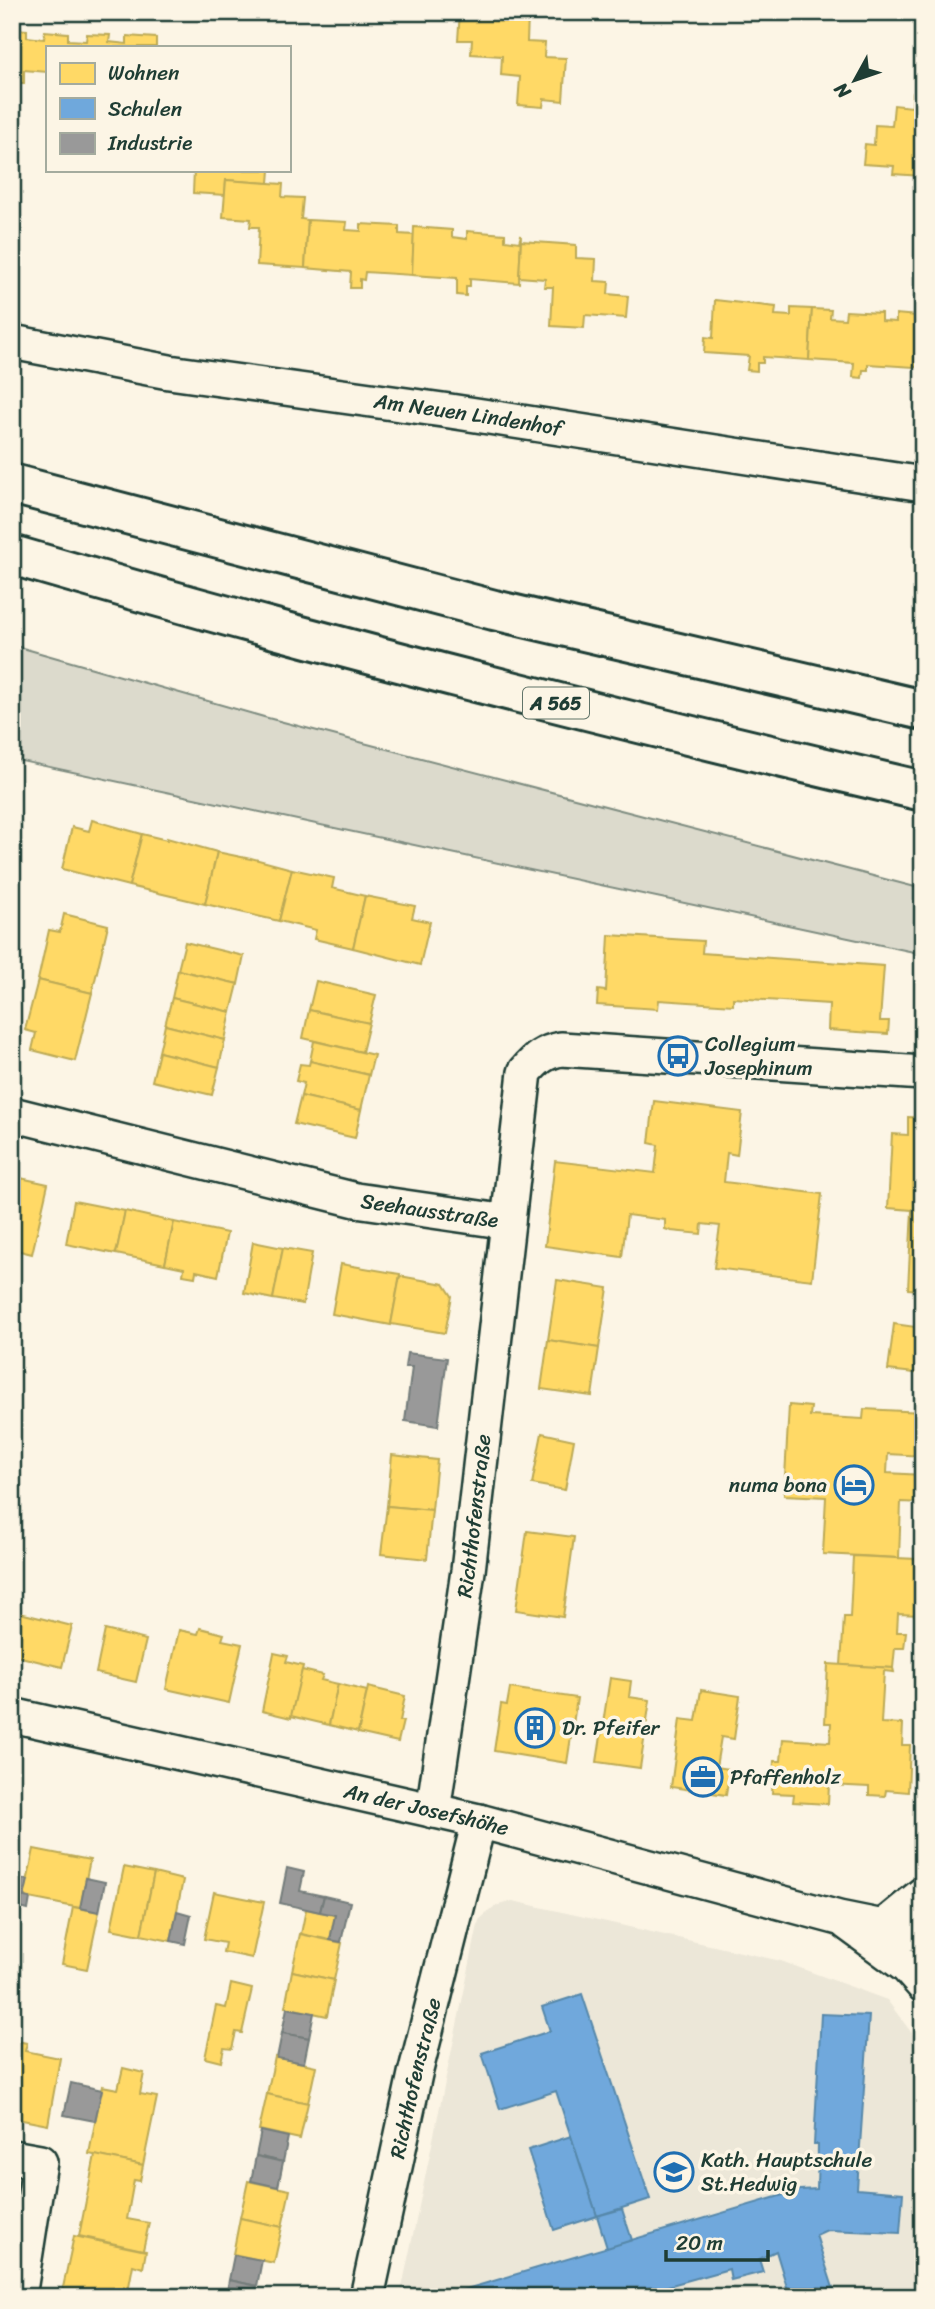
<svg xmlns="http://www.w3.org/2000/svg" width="935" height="2309" viewBox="0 0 935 2309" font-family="Sriracha,sans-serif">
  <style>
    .built { fill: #ece7d8 }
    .green { fill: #dcdacc; stroke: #7e8c80; stroke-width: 2 }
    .homes { fill: #ffd966; stroke: #bcaa57; stroke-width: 2 }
    .schools { fill: #6fa8dc; stroke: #5788aa; stroke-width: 2 }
    .industry { fill: #999; stroke: #747d7b; stroke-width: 2 }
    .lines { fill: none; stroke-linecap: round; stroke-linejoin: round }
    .minor-casing { stroke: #1f3d34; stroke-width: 38 }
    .highway-casing { stroke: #1f3d34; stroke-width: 44 }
    .minor { stroke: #fcf5e5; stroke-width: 33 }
    .highway { stroke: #fcf5e5; stroke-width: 38 }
    .labels { text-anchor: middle; stroke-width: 7; stroke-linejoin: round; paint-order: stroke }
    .shield { fill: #fcf5e5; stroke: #617469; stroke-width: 2 }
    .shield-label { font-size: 19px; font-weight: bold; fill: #1f3d34 }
    .street-label { font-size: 21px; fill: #1f3d34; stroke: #fcf5e5 }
    .poi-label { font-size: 21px; fill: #1f3d34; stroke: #fcf5e5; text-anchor: start }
  </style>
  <rect width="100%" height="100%" fill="#fcf5e5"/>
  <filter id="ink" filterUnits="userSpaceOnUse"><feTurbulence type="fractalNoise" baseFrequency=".0143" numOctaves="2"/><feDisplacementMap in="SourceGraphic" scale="14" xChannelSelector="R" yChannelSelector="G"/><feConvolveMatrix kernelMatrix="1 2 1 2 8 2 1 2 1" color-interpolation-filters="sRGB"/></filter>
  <g filter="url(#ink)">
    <polygon class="built" points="513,1901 781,1961 887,2000 923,2048 923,2297 400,2297 479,1920 495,1906"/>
    <polygon class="green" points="12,645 264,717 923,889 923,954 12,759"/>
    <g class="homes">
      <polygon points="460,12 515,12 515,15 528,16 527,42 545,43 544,57 566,58 563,101 544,99 543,107 518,105 520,77 501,75 502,56 471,54 472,40 458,40"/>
      <polygon points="12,29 27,30 27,37 44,39 45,31 68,33 68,40 86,41 87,34 110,35 109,42 127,44 127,36 156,38 156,47 47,47 47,72 24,70 24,83 12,83"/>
      <polygon points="923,40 923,94 919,93"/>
      <polygon points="913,93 923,94 922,176 893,174 894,166 863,164 865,144 874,145 875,125 892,126 894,105 912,107"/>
      <polygon points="194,170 270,170 269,183 226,180 225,195 193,193"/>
      <polygon points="226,180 283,184 282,197 303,198 301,219 308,220 305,268 257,265 259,227 250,227 251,219 223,217"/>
      <polygon points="308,220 347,222 346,230 361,231 361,224 399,226 399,234 414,235 412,275 365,272 364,280 360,279 360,288 350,288 351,272 305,268"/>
      <polygon points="414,227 452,230 452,237 467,239 467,231 505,234 505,240 519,242 521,235 519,283 470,279 470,286 466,286 466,296 457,295 457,278 412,275"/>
      <polygon points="521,241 576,245 576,258 596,259 595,281 609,282 608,294 628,296 626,318 585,315 584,328 551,326 553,287 544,287 545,279 519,277"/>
      <polygon points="715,300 776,307 775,315 791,316 791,308 812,309 809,360 763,357 763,363 757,363 757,371 747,370 749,356 704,353 705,337 713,338"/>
      <polygon points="918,307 923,307 923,367 914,367"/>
      <polygon points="812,309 831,310 830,318 845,319 846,311 881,313 881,321 896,322 896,314 917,316 914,367 868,364 868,370 863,370 862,378 853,377 854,363 809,360"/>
      <polygon points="92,820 142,834 129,886 62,869 72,827 89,831"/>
      <polygon points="142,834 167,840 167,838 217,852 205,904 129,886"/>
      <polygon points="217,852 251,859 251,858 292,869 279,921 205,904"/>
      <polygon points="292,869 334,878 332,888 365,896 353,948 314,939 316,930 279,921"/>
      <polygon points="365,896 415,906 412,918 430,922 420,965 353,948"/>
      <polygon points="64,914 108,925 92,993 38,980 49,930 60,932"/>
      <polygon points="609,935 703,941 702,953 884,966 880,1021 889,1021 888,1034 828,1030 829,1004 733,998 733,1005 659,1000 658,1009 597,1005 598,990 606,991"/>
      <polygon points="185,942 244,956 238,984 178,970"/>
      <polygon points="178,970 238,984 231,1012 172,998"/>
      <polygon points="38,980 92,993 75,1061 32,1050 36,1033 25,1030"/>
      <polygon points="316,981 376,995 369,1023 309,1010"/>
      <polygon points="172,998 231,1012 225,1040 165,1025"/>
      <polygon points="309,1010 369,1023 362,1052 303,1038"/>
      <polygon points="165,1025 225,1040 219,1067 159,1052"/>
      <polygon points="314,1041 374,1055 369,1075 310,1061"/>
      <polygon points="159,1052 219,1067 212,1095 152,1081"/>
      <polygon points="310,1061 369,1075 361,1110 301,1096 304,1083 296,1081 300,1064 309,1065"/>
      <polygon points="301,1096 361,1110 355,1138 294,1124"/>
      <polygon points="654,1101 742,1112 737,1155 727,1153 724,1182 822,1194 812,1280 714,1268 720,1226 702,1224 701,1234 671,1231 665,1229 665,1220 627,1215 622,1257 545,1246 555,1161 655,1173 658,1145 649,1143"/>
      <polygon points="908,1117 923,1118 923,1290 908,1289 912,1210 888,1208 892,1134 908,1135"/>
      <polygon points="16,1177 48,1184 32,1254 12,1249 12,1193"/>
      <polygon points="74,1201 125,1211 116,1254 66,1244"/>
      <polygon points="125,1211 174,1222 165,1264 116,1254"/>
      <polygon points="174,1222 227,1233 218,1276 196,1271 195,1277 183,1275 184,1268 165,1264"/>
      <polygon points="253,1242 283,1248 273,1299 244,1293"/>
      <polygon points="283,1248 312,1253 303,1304 273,1299"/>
      <polygon points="341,1264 400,1274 391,1325 332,1314"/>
      <polygon points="400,1276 444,1284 452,1296 445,1333 391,1324"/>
      <polygon points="557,1280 608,1288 599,1348 548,1340"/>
      <polygon points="894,1324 923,1328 923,1374 888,1370"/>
      <polygon points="548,1340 599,1348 592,1396 541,1389"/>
      <polygon points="789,1405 811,1407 810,1416 863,1419 864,1409 923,1412 923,1456 888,1454 887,1473 923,1475 923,1503 901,1502 899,1558 823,1554 826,1497 784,1495"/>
      <polygon points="542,1433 574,1440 565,1490 532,1484"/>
      <polygon points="392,1455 437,1460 432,1510 387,1506"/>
      <polygon points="387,1506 432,1510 427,1559 381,1554"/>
      <polygon points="527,1531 574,1537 563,1617 516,1610"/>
      <polygon points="853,1556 917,1559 916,1579 922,1580 920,1615 898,1614 897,1632 906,1632 904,1648 895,1648 893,1668 841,1665 844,1617 850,1617"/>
      <polygon points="12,1611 72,1626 62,1667 12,1655"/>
      <polygon points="200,1628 224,1634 222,1640 242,1644 229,1703 166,1689 179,1630 198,1634"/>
      <polygon points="105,1630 146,1640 136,1682 96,1673"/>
      <polygon points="274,1653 288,1656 286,1662 303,1666 291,1718 262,1711"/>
      <polygon points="828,1664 893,1668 894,1672 884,1671 881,1723 903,1724 902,1745 910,1745 908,1792 886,1790 885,1796 869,1795 869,1787 829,1785 828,1804 793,1802 794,1794 772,1793 774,1761 781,1761 783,1739 830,1742 831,1723 825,1723"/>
      <polygon points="302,1670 323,1675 321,1680 338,1684 329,1725 291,1716"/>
      <polygon points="610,1678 631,1681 629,1697 650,1700 640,1768 597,1762"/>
      <polygon points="338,1684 367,1691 358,1732 329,1725"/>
      <polygon points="368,1687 405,1696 400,1721 403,1721 398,1742 358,1733"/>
      <polygon points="510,1688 577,1698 567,1763 494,1751 501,1704 507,1705"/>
      <polygon points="701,1690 740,1696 734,1739 721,1737 716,1767 730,1769 726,1795 671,1787 680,1719 696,1721"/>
      <polygon points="34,1849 90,1860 80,1908 24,1897"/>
      <polygon points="124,1867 154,1873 141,1935 111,1929"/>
      <polygon points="154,1873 183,1880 171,1941 141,1935"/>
      <polygon points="214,1892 264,1902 252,1958 223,1952 225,1943 204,1939"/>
      <polygon points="73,1907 99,1912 87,1969 62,1964"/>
      <polygon points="306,1909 335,1915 330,1940 301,1934"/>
      <polygon points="300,1934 342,1943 334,1980 292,1971"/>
      <polygon points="292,1971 334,1980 327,2016 285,2007"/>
      <polygon points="231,1984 252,1989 242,2033 236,2032 232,2049 224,2048 221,2062 205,2058 216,2006 226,2008"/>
      <polygon points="12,2040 27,2043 25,2051 60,2058 48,2125 12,2118"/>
      <polygon points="275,2057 316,2066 308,2103 267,2094"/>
      <polygon points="123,2068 144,2073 140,2094 157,2097 143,2165 89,2154 102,2086 118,2089"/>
      <polygon points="267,2094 308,2103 300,2139 259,2130"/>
      <polygon points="95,2155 143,2165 140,2181 134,2180 127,2219 149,2223 143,2250 79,2236"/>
      <polygon points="248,2181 290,2190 282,2227 240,2218"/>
      <polygon points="240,2218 282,2227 274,2263 233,2254"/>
      <polygon points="74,2236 146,2251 143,2268 133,2265 127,2297 61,2297"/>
    </g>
    <g class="schools">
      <polygon points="582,1994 650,2199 597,2216 556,2091 500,2109 482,2053 550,2031 542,2007"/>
      <polygon points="821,2014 869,2016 857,2189 903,2193 900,2233 827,2230 816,2235 836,2297 790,2297 776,2251 759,2259 763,2272 731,2280 729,2269 657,2289 659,2297 465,2297 463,2290 800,2190 817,2189 818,2144 814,2144"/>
      <polygon points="571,2136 597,2216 554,2230 528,2150"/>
      <polygon points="622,2209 632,2240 607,2248 597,2216"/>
    </g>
    <g class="industry">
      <polygon points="407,1353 447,1358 438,1426 405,1421 412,1367 405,1367"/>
      <polygon points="287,1868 304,1872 300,1891 324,1896 320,1912 280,1903"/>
      <polygon points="13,1877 28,1880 24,1897 30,1898 28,1910 12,1906"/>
      <polygon points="86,1878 105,1882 99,1912 80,1908"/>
      <polygon points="324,1896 350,1902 341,1942 330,1940 335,1915 320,1912"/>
      <polygon points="177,1911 191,1915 185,1944 171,1941"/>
      <polygon points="287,2008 314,2013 309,2038 282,2033"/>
      <polygon points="282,2033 309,2038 304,2063 277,2058"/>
      <polygon points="71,2083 102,2090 95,2121 64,2115"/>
      <polygon points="261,2131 288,2137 283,2162 256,2156"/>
      <polygon points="256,2156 283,2162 278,2187 251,2181"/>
      <polygon points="234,2255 262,2260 257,2286 229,2280"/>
      <polygon points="229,2280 257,2286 254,2297 226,2297"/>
    </g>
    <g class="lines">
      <g class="minor-casing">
        <g id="minor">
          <path id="s1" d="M12,342L169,372L450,411L923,484"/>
          <path id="s2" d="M12,1114L356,1200L508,1222L525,1072C536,1059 544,1052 561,1049L923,1073"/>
          <path id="s3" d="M12,1715L479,1821L839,1918L923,1935"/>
          <path id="s4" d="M433,1811L468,1571L508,1222"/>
          <polyline points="847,1923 907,1967 923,1985"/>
          <polyline points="884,1926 923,1894"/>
          <polyline points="12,2157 40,2162 19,2297"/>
          <path id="s5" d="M367,2297L415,2074L479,1821"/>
        </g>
      </g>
      <g class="highway-casing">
        <g id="highway">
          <polyline points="12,484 494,610 923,710"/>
          <path d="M12,555C313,643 617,720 923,791"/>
        </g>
      </g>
      <use href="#minor" class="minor"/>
      <use href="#highway" class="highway"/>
    </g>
  </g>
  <defs>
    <g id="bus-ring" transform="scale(2.0125)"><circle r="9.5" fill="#fcf5e5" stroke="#1f6fb2" stroke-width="1.5"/><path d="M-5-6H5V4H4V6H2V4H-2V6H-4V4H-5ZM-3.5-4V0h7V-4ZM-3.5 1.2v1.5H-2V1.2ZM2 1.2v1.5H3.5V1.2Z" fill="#1f6fb2"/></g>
    <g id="hotel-ring" transform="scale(2.0125)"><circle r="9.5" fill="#fcf5e5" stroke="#1f6fb2" stroke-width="1.5"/><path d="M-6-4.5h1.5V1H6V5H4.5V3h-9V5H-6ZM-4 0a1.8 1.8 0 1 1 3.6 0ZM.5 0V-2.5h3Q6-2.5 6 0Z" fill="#1f6fb2"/></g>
    <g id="building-ring" transform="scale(2.0125)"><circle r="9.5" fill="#fcf5e5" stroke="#1f6fb2" stroke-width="1.5"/><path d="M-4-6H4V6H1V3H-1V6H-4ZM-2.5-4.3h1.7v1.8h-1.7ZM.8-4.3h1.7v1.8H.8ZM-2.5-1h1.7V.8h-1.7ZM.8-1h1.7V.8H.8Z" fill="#1f6fb2"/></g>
    <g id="office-ring" transform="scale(2.0125)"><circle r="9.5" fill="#fcf5e5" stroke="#1f6fb2" stroke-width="1.5"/><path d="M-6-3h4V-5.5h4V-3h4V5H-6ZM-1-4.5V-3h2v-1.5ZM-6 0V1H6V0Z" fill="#1f6fb2"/></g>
    <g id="school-ring" transform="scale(2.0125)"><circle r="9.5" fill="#fcf5e5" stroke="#1f6fb2" stroke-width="1.5"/><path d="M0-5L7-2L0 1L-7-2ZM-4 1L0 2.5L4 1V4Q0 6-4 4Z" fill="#1f6fb2"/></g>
  </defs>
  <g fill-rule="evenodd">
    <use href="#bus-ring" x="678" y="1056"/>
    <use href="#hotel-ring" x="854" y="1485"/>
    <use href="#building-ring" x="535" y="1728"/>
    <use href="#office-ring" x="703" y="1777"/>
    <use href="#school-ring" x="674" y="2172"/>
  </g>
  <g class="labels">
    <rect class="shield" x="523" y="687.5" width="66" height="31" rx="5"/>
    <g class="shield-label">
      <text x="556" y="710">A 565</text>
    </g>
    <g class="street-label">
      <text dy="7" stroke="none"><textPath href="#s1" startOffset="462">Am Neuen Lindenhof</textPath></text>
      <text dy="7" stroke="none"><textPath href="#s2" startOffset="429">Seehausstraße</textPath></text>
      <text dy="7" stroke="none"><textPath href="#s4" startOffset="298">Richthofenstraße</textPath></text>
      <text dy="7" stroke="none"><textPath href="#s3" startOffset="425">An der Josefshöhe</textPath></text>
      <text dy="7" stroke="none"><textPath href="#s5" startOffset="224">Richthofenstraße</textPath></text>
    </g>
    <g class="poi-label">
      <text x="705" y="1051">Collegium<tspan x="705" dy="24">Josephinum</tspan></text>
      <text x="827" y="1492" text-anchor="end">numa bona</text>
      <text x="562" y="1735">Dr. Pfeifer</text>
      <text x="730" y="1784">Pfaffenholz</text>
      <text x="701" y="2167">Kath. Hauptschule<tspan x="701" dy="24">St.Hedwig</tspan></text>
    </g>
  </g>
  <rect width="935" height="2309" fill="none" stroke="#fcf5e5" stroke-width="42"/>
  <rect x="21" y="21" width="893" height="2267" fill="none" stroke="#1f3d34" stroke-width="2.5" filter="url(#ink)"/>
  <rect x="46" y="46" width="245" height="126" fill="#fcf5e5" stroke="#a4ab9e" stroke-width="2"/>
  <rect x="60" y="63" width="35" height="21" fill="#ffd966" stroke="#a4ab9e" stroke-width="2"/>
  <text x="108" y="80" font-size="21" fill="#1f3d34">Wohnen</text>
  <rect x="60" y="98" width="35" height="21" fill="#6fa8dc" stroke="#a4ab9e" stroke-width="2"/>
  <text x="108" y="116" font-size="21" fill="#1f3d34">Schulen</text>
  <rect x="60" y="133" width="35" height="21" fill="#999999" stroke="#a4ab9e" stroke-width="2"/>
  <text x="108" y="150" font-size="21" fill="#1f3d34">Industrie</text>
  <g transform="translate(855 80) rotate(230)" stroke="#fcf5e5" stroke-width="5" paint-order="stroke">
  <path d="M0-5L12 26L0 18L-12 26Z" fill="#1f3d34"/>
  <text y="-10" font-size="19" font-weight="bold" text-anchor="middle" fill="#1f3d34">N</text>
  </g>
  <path d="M666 2250v10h102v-10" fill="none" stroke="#1f3d34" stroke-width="3.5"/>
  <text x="676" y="2250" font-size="21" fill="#1f3d34" stroke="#fcf5e5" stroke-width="5" paint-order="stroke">20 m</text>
</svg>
